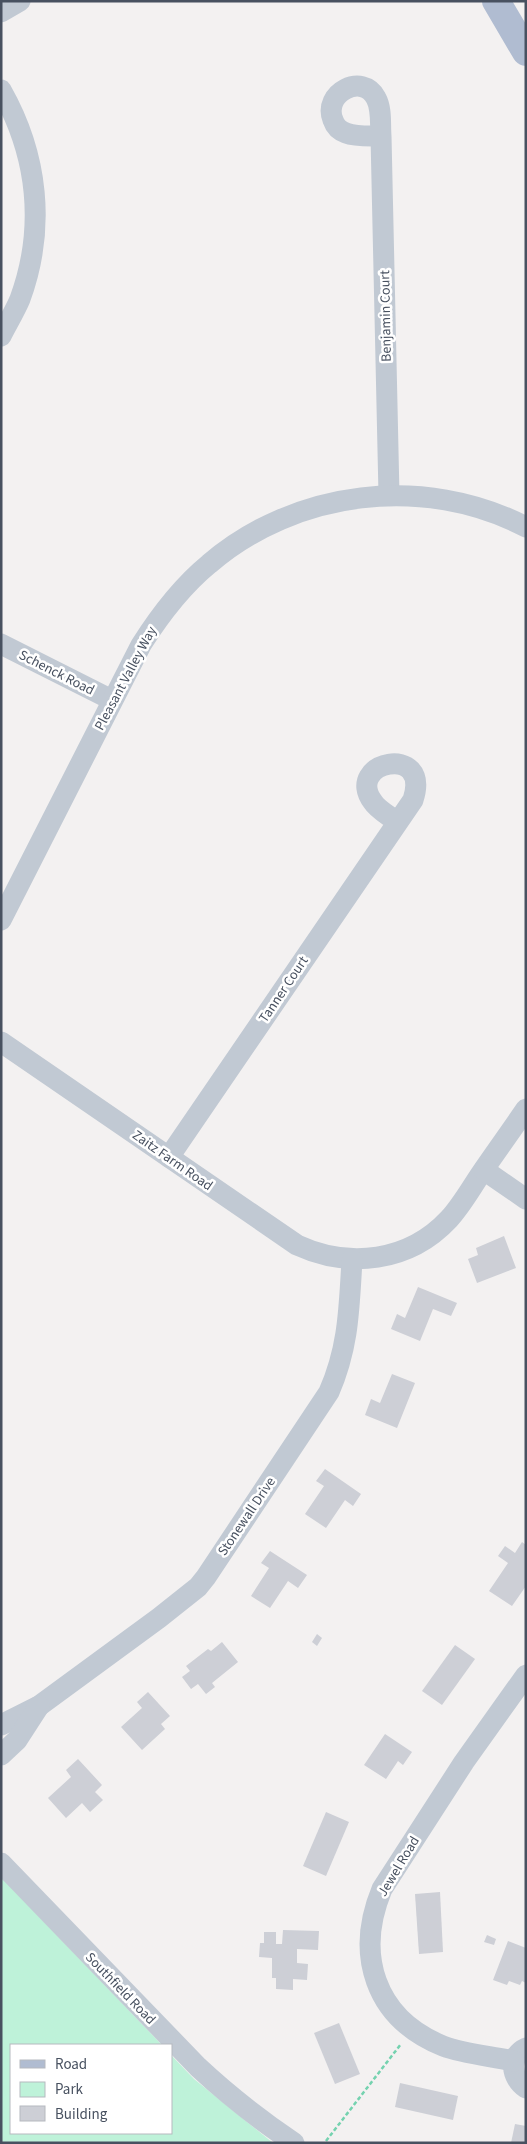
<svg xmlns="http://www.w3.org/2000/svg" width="527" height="2144" viewBox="0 0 527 2144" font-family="'Source Sans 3',sans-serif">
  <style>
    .green { fill: #bef2d9 }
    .building { fill: #cdcfd6 }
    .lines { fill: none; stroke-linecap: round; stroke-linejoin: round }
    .path { stroke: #74d2af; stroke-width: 2.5; stroke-dasharray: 4 2.5; stroke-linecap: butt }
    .minor { stroke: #c1c9d3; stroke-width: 21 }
    .major { stroke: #b0bcd1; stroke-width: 28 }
    .labels { text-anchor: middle; stroke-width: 5; stroke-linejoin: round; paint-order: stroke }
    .street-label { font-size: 14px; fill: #485160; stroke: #fff }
  </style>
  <rect width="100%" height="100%" fill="#f3f1f1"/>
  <polygon class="green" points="1,1877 162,2045 11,2045 11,2133 171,2133 171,2055 194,2079 273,2143 1,2143"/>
  <g class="building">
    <polygon points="504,1236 516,1268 477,1283 468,1259 478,1255 476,1248"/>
    <polygon points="418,1287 457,1303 451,1316 433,1309 420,1341 391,1329 397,1314 405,1318"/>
    <polygon points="392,1374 415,1383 397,1428 365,1415 371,1399 380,1403"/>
    <polygon points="325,1469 361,1494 353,1506 345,1500 326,1528 305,1514 324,1486 316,1481"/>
    <polygon points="522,1542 526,1545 526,1586 512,1606 489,1591 508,1563 498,1556 505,1546 515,1553"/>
    <polygon points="270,1551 307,1575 298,1588 288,1581 270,1608 251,1596 269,1568 261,1563"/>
    <polygon points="317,1634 322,1638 317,1646 312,1642"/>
    <polygon points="222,1642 238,1662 212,1683 215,1687 206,1694 198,1684 191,1689 182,1677 190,1671 186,1666 208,1649 211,1651"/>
    <polygon points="455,1645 475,1659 442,1705 422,1691"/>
    <polygon points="148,1692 170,1716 161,1724 165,1729 142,1750 121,1727 142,1708 137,1702"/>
    <polygon points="385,1734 412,1752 403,1765 398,1761 386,1779 364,1765"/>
    <polygon points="78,1759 102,1785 95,1792 103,1800 90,1812 82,1803 66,1818 48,1798 71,1777 66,1770"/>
    <polygon points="326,1812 349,1822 326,1876 303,1866"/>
    <polygon points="440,1892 443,1952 419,1954 415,1894"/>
    <polygon points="283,1930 319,1931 318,1950 297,1949 297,1963 308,1964 307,1980 293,1979 293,1990 276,1989 276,1978 272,1978 272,1958 259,1957 260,1943 264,1943 264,1932 276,1932 276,1944 282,1944"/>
    <polygon points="487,1935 496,1939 494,1945 484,1942"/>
    <polygon points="508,1941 526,1948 526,1983 522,1981 520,1985 509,1981 507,1985 493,1980"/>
    <polygon points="339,2023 360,2074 335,2084 314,2033"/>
    <polygon points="400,2083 458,2096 453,2120 395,2107"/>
    <polygon points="515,2124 526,2126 526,2143 511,2143"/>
  </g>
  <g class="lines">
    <polyline class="path" points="326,2141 401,2044"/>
    <g class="minor">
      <polyline points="1,12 20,1"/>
      <path d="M1,90C38,155 46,228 20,299C15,311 7,324 1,336"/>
      <path d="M381,136C370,136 356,137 346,133C340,131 335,126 333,120C322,93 363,72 376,98C382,109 380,124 381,136L389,495"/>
      <polyline points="1,644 112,700"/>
      <path d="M1,920L141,645C160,615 181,587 209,564C295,490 424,474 526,527"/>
      <path d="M1,1042L297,1245C349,1269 409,1262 449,1219C461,1206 470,1190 480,1175C495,1153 511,1131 526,1109"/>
      <path d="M169,1157L413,800C432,742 343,762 373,802C378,810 390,816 397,822"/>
      <polyline points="484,1170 526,1199"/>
      <path d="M1,1725L39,1706L159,1618L198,1587L206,1577L329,1392C349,1346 349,1308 352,1260"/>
      <polyline points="1,1755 17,1740 39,1706"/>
      <path d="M1,1863L198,2067C228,2095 260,2120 294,2143"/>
      <path d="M526,2048C508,2056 511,2078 526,2088"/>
      <path d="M514,2061C491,2056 464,2054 443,2046C374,2018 355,1954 382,1889L464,1762L526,1675"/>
    </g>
    <polyline class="major" points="496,1 526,52"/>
  </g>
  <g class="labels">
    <g class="street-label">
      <text transform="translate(385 316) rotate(-91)" y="5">Benjamin Court</text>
      <text transform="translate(57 672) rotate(27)" y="5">Schenck Road</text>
      <text transform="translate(125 678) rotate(-62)" y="5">Pleasant Valley Way</text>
      <text transform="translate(283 989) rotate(-56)" y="5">Tanner Court</text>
      <text transform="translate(173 1160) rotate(35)" y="5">Zaitz Farm Road</text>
      <text transform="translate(246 1516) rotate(-56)" y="5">Stonewall Drive</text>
      <text transform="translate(398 1866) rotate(-59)" y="5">Jewel Road</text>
      <text transform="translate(121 1988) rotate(46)" y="5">Southfield Road</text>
    </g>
  </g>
  <rect width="527" height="2144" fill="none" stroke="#485160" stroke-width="5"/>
  <rect x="10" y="2044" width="162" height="90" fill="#ffffff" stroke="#b6b9bf"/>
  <rect x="20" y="2060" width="25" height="8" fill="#b0bcd1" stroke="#b6b9bf"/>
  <text x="55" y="2069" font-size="15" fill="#485160">Road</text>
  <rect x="20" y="2082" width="25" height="15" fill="#bef2d9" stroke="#b6b9bf"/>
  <text x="55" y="2094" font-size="15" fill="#485160">Park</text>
  <rect x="20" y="2106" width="25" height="15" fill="#cdcfd6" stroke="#b6b9bf"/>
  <text x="55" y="2119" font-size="15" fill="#485160">Building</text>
</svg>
